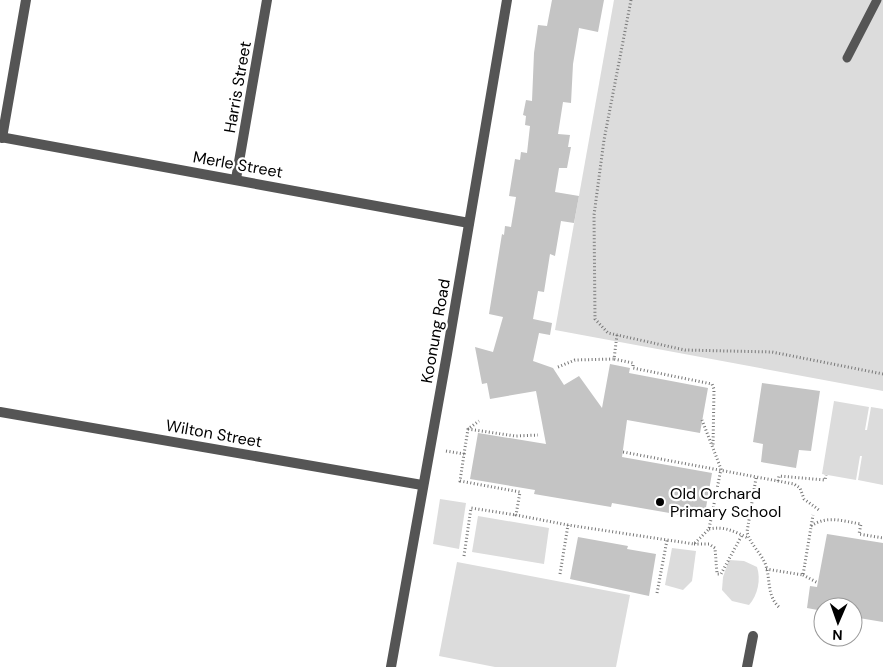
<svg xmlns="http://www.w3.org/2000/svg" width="883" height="667" viewBox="0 0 883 667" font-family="'DM Sans',sans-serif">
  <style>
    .green { fill: #dcdcdc }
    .building { fill: #c4c4c4 }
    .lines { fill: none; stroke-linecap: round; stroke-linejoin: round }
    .path { stroke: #777; stroke-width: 3; stroke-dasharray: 1 2.5; stroke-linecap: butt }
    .service { stroke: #555; stroke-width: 9 }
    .minor { stroke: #555; stroke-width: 10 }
    .tertiary { stroke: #555; stroke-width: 10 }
    .poi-dot { fill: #000; stroke: #fff; stroke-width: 2 }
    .labels { text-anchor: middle; stroke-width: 4.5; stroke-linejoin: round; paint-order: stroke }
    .street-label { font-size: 16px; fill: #000; stroke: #fff }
    .poi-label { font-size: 16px; fill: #000; stroke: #fff; text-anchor: start }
  </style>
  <rect width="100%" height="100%" fill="#fff"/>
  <g class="green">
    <polygon points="614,0 883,0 883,391 555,330"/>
    <polygon points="834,401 869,407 865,430 867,430 871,407 883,409 883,485 858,480 862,456 860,456 856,480 822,474"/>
    <polygon points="440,499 466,503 459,549 433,544"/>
    <polygon points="478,516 549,528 544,564 472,552"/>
    <polygon points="672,548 696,551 692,581 683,590 665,585"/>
    <path d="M729,560L744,561L757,567C761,579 758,595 749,605L732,601L722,590L723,577Z"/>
    <polygon points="457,562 630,595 616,667 495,667 439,656"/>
  </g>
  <g class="building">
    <polygon points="552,0 604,0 598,32 579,28 573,64 571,103 563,102 558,134 570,135 568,147 571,147 567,168 559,168 555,192 579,196 574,223 561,221 555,256 550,254 544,292 538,291 533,319 552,323 550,335 539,333 533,361 553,368 564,385 579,376 602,408 610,364 630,368 629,373 708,388 700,433 627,420 622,457 712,473 704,519 612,503 611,507 534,494 535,490 470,479 478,433 546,444 536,391 490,399 487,383 482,384 475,347 493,352 503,317 489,314 502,234 504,235 505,226 511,227 516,197 509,196 515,159 520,160 521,152 527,153 530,126 525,125 526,116 523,115 526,100 532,101 534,53 538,25 547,26"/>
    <polygon points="762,383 820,391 811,451 799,450 796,468 761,462 763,444 753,442"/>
    <polygon points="827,534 883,543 883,622 853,617 853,607 823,607 823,611 807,608 810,586 817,587"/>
    <polygon points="578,537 628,546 627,549 656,554 649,596 570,579"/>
  </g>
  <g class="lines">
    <g class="path">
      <polyline points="631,0 604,140 594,215 595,319 608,333 685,350 772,352 883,374"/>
      <polyline points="617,335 614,359 633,363 633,368 712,384 714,389 713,447"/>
      <polyline points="558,367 575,360 614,359"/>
      <polyline points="468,429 515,436 538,435"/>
      <polyline points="446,451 464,454 460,481 520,492 516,515 568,525 694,544 709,529 721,469 702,420"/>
      <polyline points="623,452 794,484 800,488 804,499 819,510"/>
      <polyline points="464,454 468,429 479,421"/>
      <path d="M756,478L747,532C750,544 760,552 765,563C771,578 766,596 780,608"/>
      <polyline points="778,481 779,476 825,480 826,475"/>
      <path d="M811,526C827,515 842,521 861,524L859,534L883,538"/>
      <path d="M709,529C724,526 734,531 748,538"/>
      <polyline points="694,544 709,544 715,548 717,574 721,574 742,535"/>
      <polyline points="464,556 471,508 516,515"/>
      <polyline points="766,569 803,575 813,515"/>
      <polyline points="560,574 568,525"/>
      <polyline points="803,575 818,583"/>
      <polyline points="657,593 667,540"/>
    </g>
    <polyline class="service" points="847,58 877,0"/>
    <g class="minor">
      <polyline points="0,137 469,223"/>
      <polyline points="2,138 26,0"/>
      <polyline points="236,179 267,0"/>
      <polyline points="0,412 422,485"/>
      <polyline points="747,667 753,636"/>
    </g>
    <polyline class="tertiary" points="391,667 447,354 507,0"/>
  </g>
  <circle class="poi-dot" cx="660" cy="502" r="5"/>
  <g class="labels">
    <g class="street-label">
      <text transform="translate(237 87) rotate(-80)" y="6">Harris Street</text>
      <text transform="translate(238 164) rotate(10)" y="6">Merle Street</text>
      <text transform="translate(435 331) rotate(-80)" y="6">Koonung Road</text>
      <text transform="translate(214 433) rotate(10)" y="6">Wilton Street</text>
    </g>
    <g class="poi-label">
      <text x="670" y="499">Old Orchard<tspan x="670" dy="18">Primary School</tspan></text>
    </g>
  </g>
  <g transform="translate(838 622) rotate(182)"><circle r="24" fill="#ffffff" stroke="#999999"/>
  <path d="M0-4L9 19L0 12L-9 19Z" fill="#000000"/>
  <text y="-8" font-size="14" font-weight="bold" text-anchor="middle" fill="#000000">N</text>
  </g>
</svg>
